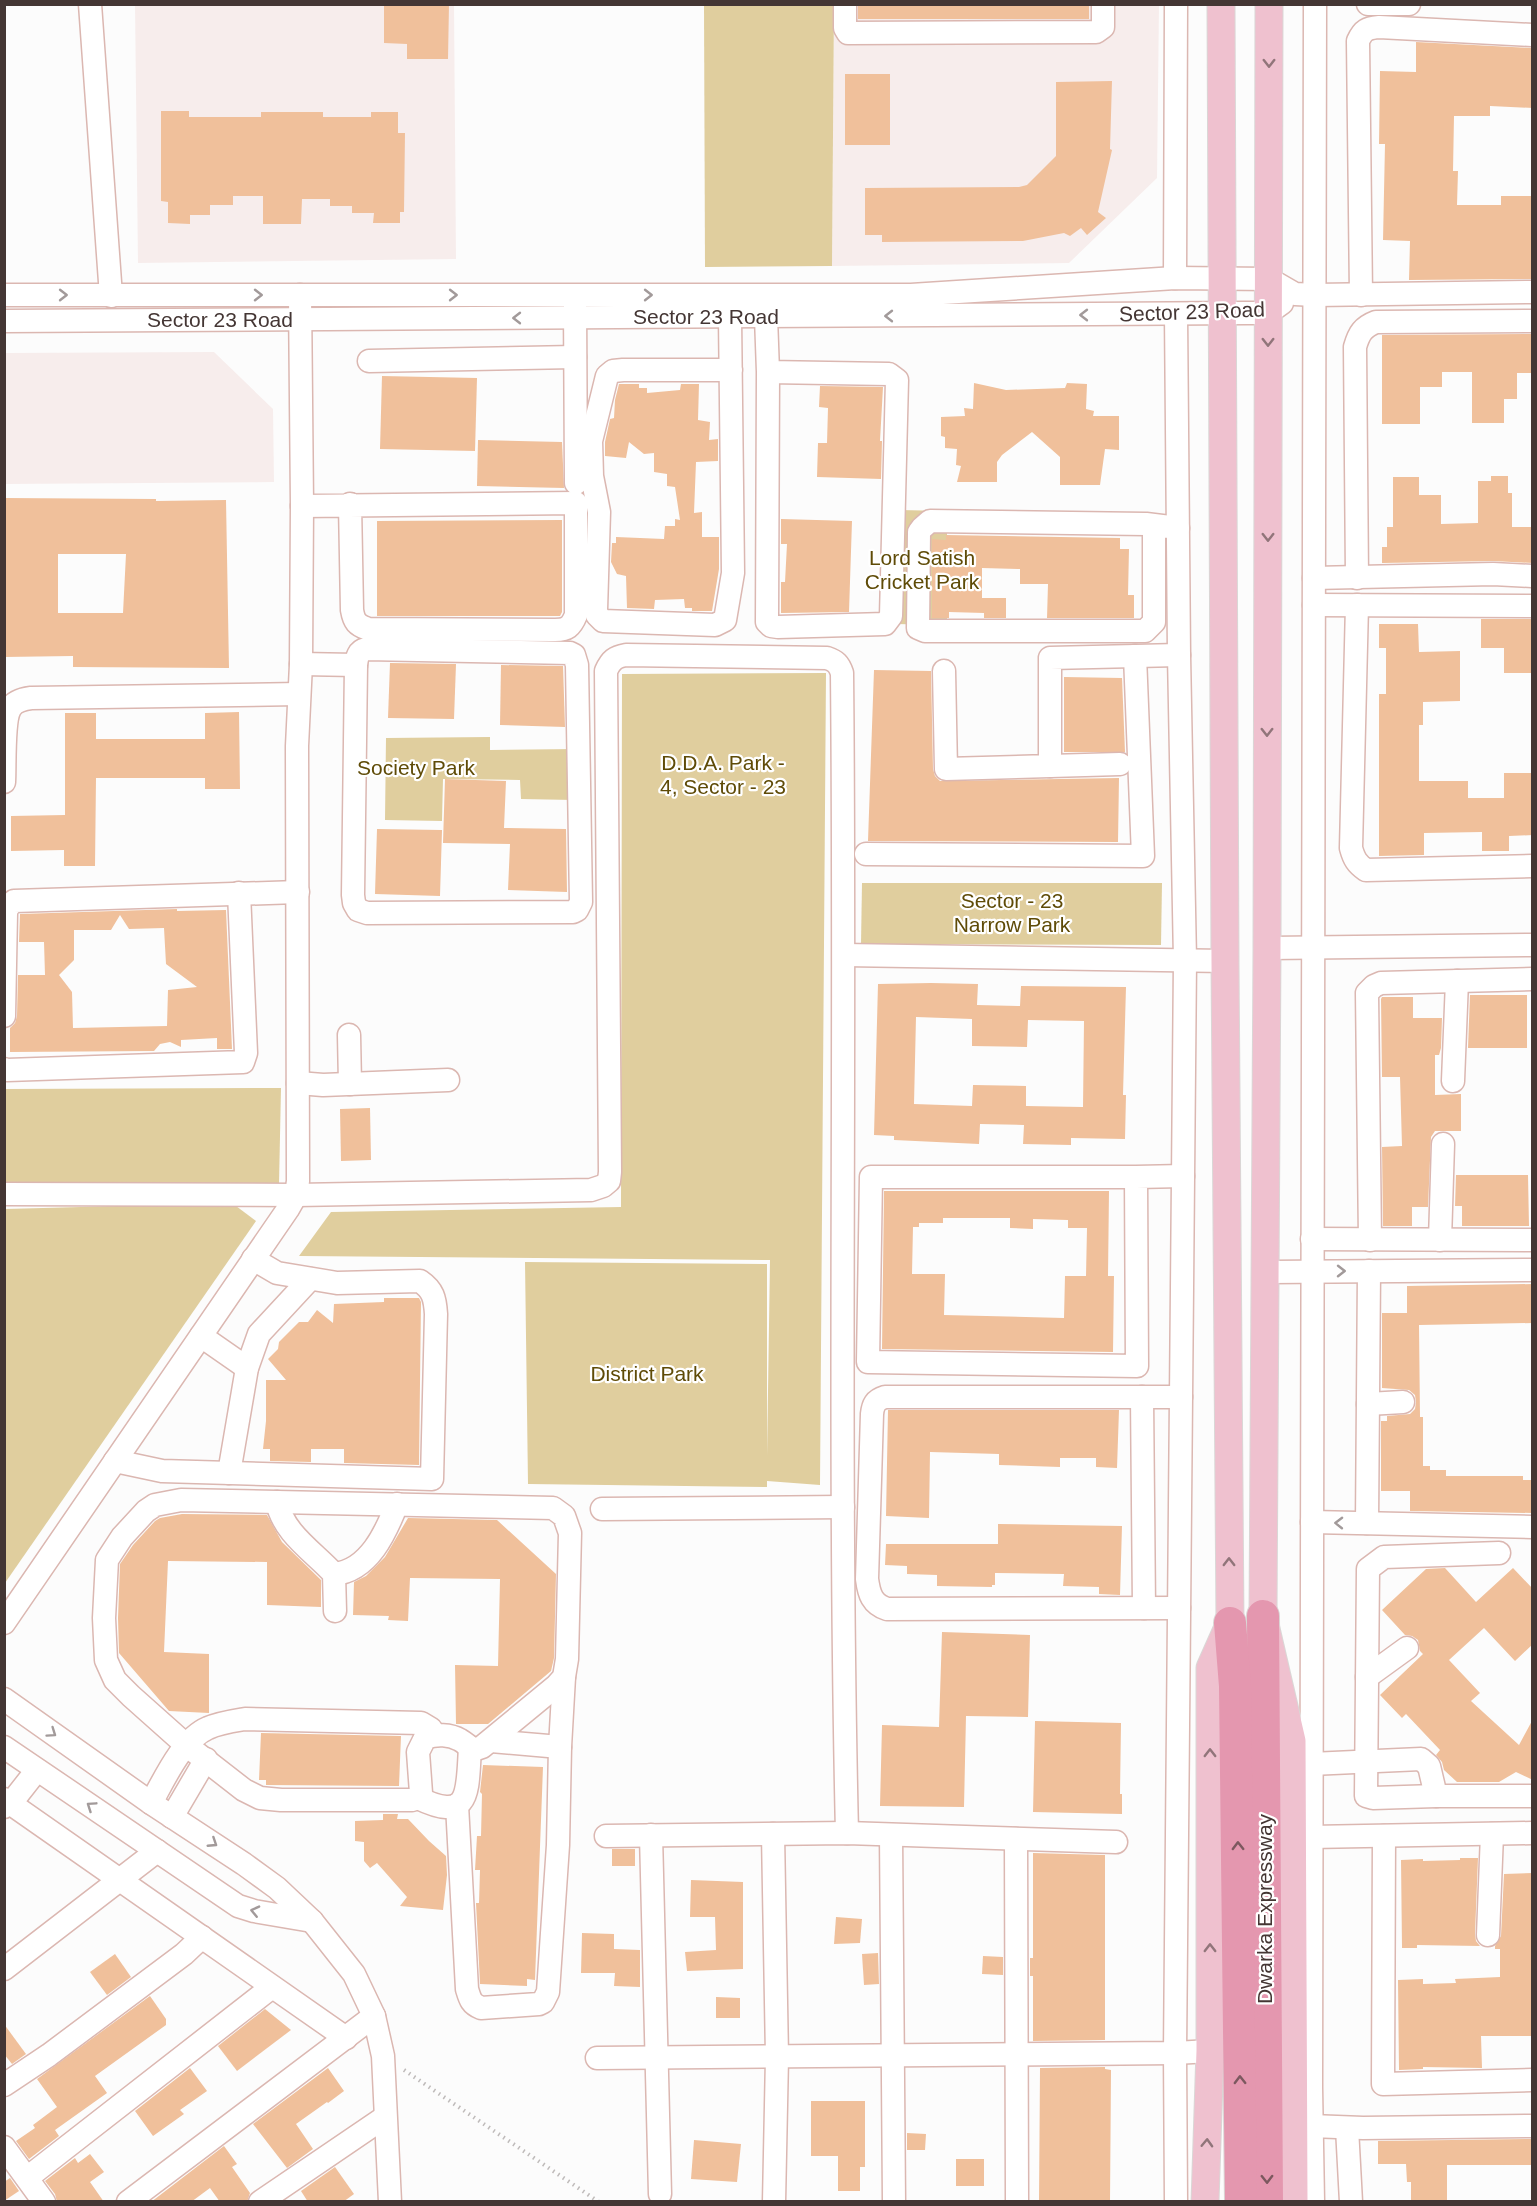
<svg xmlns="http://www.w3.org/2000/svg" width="1537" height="2206" viewBox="0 0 1537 2206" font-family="Arial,sans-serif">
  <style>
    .built { fill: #f7edec }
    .park { fill: #e0ce9e }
    .building { fill: #f0c09b; fill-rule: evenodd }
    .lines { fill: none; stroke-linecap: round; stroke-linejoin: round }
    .minor-casing { stroke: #dbb7b1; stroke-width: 25 }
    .major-casing { stroke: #dad7d6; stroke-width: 29 }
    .highway-casing { stroke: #dad7d6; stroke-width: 34 }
    .path { stroke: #bfbbba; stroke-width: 4; stroke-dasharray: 1.5 4.5; stroke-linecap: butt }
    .minor { stroke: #fff; stroke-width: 22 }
    .major { stroke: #efc1cf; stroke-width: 27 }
    .highway { stroke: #e497af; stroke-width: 32 }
    .oneway { stroke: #91757a }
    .oneway2 { stroke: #a29a9a }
    .oneway3 { stroke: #7c585f }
    .labels { text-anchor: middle; stroke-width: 4.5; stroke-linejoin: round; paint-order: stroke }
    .street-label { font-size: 21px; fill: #443634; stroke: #fff }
    .park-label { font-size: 21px; fill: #5f4b07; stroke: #fff }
  </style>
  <rect width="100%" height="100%" fill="#fcfcfc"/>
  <g class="built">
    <polygon points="135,5 454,5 456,259 138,263"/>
    <polygon points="834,5 1159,5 1157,178 1069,263 832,266"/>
    <polygon points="214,352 273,409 274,482 5,484 5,353"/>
  </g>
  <g class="park">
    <polygon points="704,5 834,5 832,266 705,267"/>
    <polygon points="899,510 947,511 947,625 895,624"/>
    <polygon points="826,673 820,1485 767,1481 767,1487 528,1484 525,1262 767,1264 767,1457 770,1260 299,1256 331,1212 621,1207 622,674"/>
    <polygon points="490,737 490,750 576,749 574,800 521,799 520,780 443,779 442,821 385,820 386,738"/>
    <polygon points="862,883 1162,883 1161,945 861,944"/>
    <polygon points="281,1088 279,1184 5,1183 4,1089"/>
    <polygon points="232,1203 256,1221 5,1583 5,1209"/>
  </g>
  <g class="building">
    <polygon points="384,4 449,4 448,59 407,59 407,44 384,43"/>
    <rect x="858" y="4" width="231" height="15"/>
    <polygon points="1416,42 1533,48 1533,108 1490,106 1490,116 1454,116 1453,171 1458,171 1457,205 1501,205 1501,196 1533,196 1533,279 1409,280 1410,241 1383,240 1385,144 1379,144 1380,71 1416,72"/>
    <rect x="845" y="74" width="45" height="71"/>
    <polygon points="1112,81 1110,149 1112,150 1098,212 1106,218 1087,235 1081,228 1070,236 1064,233 1023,241 882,242 882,235 865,235 865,188 1019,187 1027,185 1056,156 1056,82"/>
    <polygon points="161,111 189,111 189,117 261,117 261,112 323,112 323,117 371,117 371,112 398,112 398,133 405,133 404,212 400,212 400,223 373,223 374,213 352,213 352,206 330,206 330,199 302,199 301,224 263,224 263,196 233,196 233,205 210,205 210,215 190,215 190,224 168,223 168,202 161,201"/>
    <polygon points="1533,334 1531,373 1517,373 1517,399 1504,399 1504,423 1472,423 1472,372 1442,372 1442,387 1420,387 1420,424 1382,424 1382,335"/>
    <polygon points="382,376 477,378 475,451 380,449"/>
    <polygon points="974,383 1006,390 1065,388 1067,383 1087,384 1086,409 1094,411 1093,416 1119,416 1119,450 1105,449 1100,485 1060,485 1060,457 1032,432 1002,455 997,462 997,482 957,482 961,466 956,465 957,449 945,448 945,437 941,436 941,417 965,416 964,408 973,409"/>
    <polygon points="619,384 639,384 639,388 647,388 647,393 680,390 681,384 699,384 698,420 710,422 709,440 718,439 718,461 696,462 694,513 702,512 702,537 719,537 719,569 712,611 692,611 692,608 685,608 684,599 655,600 654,609 627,608 626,576 617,574 611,562 612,543 616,543 616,537 664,539 665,526 675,526 675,519 680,520 675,487 667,486 667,474 654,472 654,453 644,454 629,442 626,458 605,456 605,442 610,419 614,418 615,400"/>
    <polygon points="820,386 883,387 880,441 882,441 881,479 817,477 818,443 827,443 828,408 819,407"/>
    <polygon points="478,440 562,442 564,488 477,486"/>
    <polygon points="1491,476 1508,476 1508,493 1512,493 1512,527 1533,527 1533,563 1493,561 1382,563 1382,547 1387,547 1387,527 1393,527 1393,477 1419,477 1419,495 1441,495 1441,524 1478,523 1478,481 1491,481"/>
    <path d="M5,498L156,499V501L226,500L229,668L73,667V656L4,657ZM58,554H126L123,613H58Z"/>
    <polygon points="781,519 852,521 849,612 781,613 781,582 785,582 787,544 781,544"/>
    <polygon points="562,520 562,612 560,616 377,616 377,521"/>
    <polygon points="946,535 1120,538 1120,549 1129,549 1128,595 1134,595 1134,618 1047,618 1048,584 1020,584 1020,569 982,568 982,598 1006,598 1006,618 984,618 984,613 949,612 949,618 932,618 932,539 946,540"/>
    <polygon points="1481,619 1533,619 1533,673 1504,673 1504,648 1481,648"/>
    <polygon points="1379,624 1418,624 1419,652 1460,651 1460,701 1423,702 1423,725 1419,725 1419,781 1468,781 1468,798 1504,798 1504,773 1533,773 1533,835 1509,836 1509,851 1482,851 1482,832 1424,833 1424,855 1379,856 1379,694 1386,694 1386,648 1379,648"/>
    <polygon points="390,663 456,664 454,719 388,718"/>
    <polygon points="501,665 563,666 565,727 500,725"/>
    <polygon points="874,670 931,671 933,769 935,776 940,781 1119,778 1118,842 868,841"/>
    <polygon points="1064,677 1122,678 1125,752 1064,752"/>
    <polygon points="239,712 240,789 205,789 205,778 96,778 95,866 64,866 64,850 11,851 11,816 65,815 65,713 96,713 96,739 205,739 205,713"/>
    <polygon points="445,779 506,781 504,828 566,829 567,892 508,890 510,844 443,843"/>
    <polygon points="377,829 442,830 440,896 375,894"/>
    <path d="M177,909V911L226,910L232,1049H217V1038L181,1040V1047L170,1042L160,1044L154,1051L10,1052V1028L15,1023L17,1016L18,975H45L44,942H19L20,914ZM120,915L129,929L164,928L166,964L197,987L168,990L167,1026L73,1028L72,992L59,975L74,960V930H111Z"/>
    <path d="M931,983L978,984L977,1005L1020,1006L1021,986L1126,987L1123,1095H1126L1125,1139L1071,1138V1145L1023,1144L1024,1125L980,1124L979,1144L894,1140V1136L874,1135L878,984ZM916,1017L972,1019V1046L1027,1047L1028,1020L1084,1021L1083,1107L1026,1106V1086L973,1085L972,1106L914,1104Z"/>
    <polygon points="1470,995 1527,995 1527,1048 1468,1048"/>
    <polygon points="1382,997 1413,997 1413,1018 1442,1018 1441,1048 1439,1055 1435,1055 1435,1095 1461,1094 1461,1131 1435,1131 1431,1137 1428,1207 1412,1207 1412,1226 1383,1226 1382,1147 1402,1146 1400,1077 1382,1077 1381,999"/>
    <polygon points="370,1108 371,1160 341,1161 340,1109"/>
    <polygon points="1456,1175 1528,1175 1529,1226 1462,1226 1462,1206 1455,1206"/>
    <path d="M884,1191H1109L1108,1276H1114L1113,1352L882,1349ZM943,1218H1010V1228L1033,1229V1219L1068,1220V1228H1087L1086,1276H1065L1064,1318L944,1315L945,1274H912L913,1227H919V1223H943Z"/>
    <polygon points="1533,1284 1533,1323 1419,1325 1420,1417 1423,1417 1423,1466 1430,1466 1430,1470 1446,1470 1446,1476 1523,1476 1523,1480 1533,1480 1533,1513 1410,1511 1410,1491 1381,1491 1381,1421 1387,1421 1387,1416 1410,1414 1415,1409 1416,1402 1415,1395 1409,1390 1382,1388 1382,1313 1407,1313 1407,1286"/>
    <polygon points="384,1298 419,1298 421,1302 419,1465 344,1463 344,1449 311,1449 311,1462 270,1461 270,1449 263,1449 266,1421 266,1380 286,1380 268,1359 278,1349 279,1342 299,1322 308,1322 317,1310 333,1323 334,1304 384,1302"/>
    <polygon points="888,1410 1119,1410 1117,1468 1096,1467 1096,1458 1060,1458 1060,1467 999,1465 999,1454 930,1452 929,1518 886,1516"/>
    <polygon points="182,1514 267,1515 282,1542 321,1580 321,1607 267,1605 267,1562 168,1561 164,1652 209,1654 209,1713 169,1711 119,1653 118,1618 120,1564 133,1545 155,1521 160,1518"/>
    <polygon points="408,1518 497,1520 556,1574 554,1658 551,1671 488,1724 456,1724 455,1665 498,1666 500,1579 410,1578 408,1621 388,1620 389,1616 353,1615 354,1582 366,1576 385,1557"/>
    <polygon points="998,1524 1122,1526 1120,1595 1099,1594 1099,1587 1063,1586 1064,1574 995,1573 995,1585 992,1585 992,1587 937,1586 937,1575 907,1574 907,1566 885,1565 886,1544 998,1544"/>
    <polygon points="1445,1568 1476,1602 1513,1568 1533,1589 1533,1644 1515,1661 1484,1628 1449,1660 1480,1693 1471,1701 1519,1745 1533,1719 1533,1780 1516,1772 1499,1782 1457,1782 1444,1770 1442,1762 1436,1755 1440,1750 1406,1714 1402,1718 1380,1695 1423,1654 1420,1651 1418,1640 1412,1636 1405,1635 1382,1610 1426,1569"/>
    <polygon points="942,1632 1030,1635 1028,1717 966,1716 964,1807 880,1806 882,1725 939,1727"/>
    <polygon points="1035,1721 1121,1723 1120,1794 1122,1794 1122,1814 1033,1812"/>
    <polygon points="261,1733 401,1736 399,1786 266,1785 266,1780 259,1780"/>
    <polygon points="483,1765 543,1767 535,1980 527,1979 527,1986 480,1984 476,1903 479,1903 480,1870 475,1870 477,1836 481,1836 482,1794 480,1792"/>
    <polygon points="383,1814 398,1814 397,1819 408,1819 429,1841 446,1856 447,1875 443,1910 400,1906 407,1897 377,1863 370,1868 364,1861 364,1842 355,1841 355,1821 383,1820"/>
    <rect x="612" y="1849" width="23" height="17"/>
    <polygon points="1033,1853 1105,1855 1105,2040 1033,2041 1033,1976 1030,1976 1030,1958 1033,1958"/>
    <polygon points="1460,1858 1478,1858 1475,1934 1476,1941 1480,1946 1417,1945 1417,1948 1402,1948 1401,1860 1423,1859 1423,1861 1460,1860"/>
    <polygon points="1533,1873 1533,2036 1481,2036 1482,2068 1423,2067 1423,2069 1399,2070 1398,1980 1423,1979 1423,1984 1456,1983 1455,1979 1500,1977 1500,1949 1495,1949 1495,1946 1501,1936 1504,1874"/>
    <polygon points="691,1880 743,1882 743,1969 687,1971 685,1952 716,1950 715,1917 690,1917"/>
    <polygon points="836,1917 862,1919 860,1943 834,1944"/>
    <polygon points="582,1933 614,1934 614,1949 640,1950 640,1987 614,1986 615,1973 581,1973"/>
    <polygon points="878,1953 879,1984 864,1985 862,1954"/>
    <polygon points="115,1954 131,1977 107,1995 90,1972"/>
    <polygon points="983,1956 1003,1957 1003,1975 982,1974"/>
    <polygon points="150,1996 166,2019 166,2025 95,2076 107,2093 55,2130 59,2136 29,2159 16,2141 35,2128 33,2125 57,2107 37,2079"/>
    <polygon points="716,1997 740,1998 740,2018 716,2018"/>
    <polygon points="265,2009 291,2030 237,2071 218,2046"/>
    <polygon points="4,2024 26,2054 12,2064 4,2054"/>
    <polygon points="1105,2067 1105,2069 1111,2070 1110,2202 1039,2202 1040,2068"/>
    <polygon points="190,2068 207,2091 180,2110 184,2114 153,2136 135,2111"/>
    <polygon points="328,2068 344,2091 328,2103 327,2102 296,2124 313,2149 287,2168 253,2124"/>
    <polygon points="811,2101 865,2101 865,2167 860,2167 860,2191 838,2191 838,2156 811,2156"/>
    <polygon points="907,2133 926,2134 925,2150 907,2150"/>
    <polygon points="1533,2139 1533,2165 1447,2165 1447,2202 1411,2202 1411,2182 1407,2182 1406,2164 1378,2164 1378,2141"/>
    <polygon points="694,2140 741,2144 737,2182 691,2179"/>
    <polygon points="224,2146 237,2164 232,2167 250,2193 247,2202 220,2202 210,2188 191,2202 151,2202"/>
    <polygon points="90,2154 104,2172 90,2182 104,2202 57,2202 55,2194 45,2181 75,2158 78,2163"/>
    <rect x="956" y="2159" width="28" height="27"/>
    <polygon points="335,2167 354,2194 343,2202 308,2202 301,2191"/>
    <polygon points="10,2178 19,2191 4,2201 4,2182"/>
  </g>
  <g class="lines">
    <g class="minor-casing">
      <g id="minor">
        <polyline points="90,4 111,296"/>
        <polyline points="845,4 845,28 848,33 1096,32 1103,27 1103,4"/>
        <polyline points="1368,4 1409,4"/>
        <polyline points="1175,278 1176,4"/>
        <polyline points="4,295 911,295 1175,278 1269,279 1295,294 1315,295 1532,292"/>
        <path d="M1361,295L1358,41C1363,30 1367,28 1379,27L1532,35"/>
        <polyline points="575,304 576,483"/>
        <polyline points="1176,314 1179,655 1185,960 1175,2053 1176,2202"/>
        <polyline points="730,317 733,573 725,620 715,625 603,621 597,615 596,610 599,512 592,476 591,441 607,376 613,371 623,370 731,370"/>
        <polyline points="766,317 768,372 767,622 771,626 778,627 885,624 891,616 897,380 889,374 768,372"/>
        <polyline points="4,321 1247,313 1268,313 1282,303"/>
        <polyline points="369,361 575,357"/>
        <path d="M302,506L576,503V615C571,627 567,630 555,630L368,629C357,625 354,622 352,610L350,504"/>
        <polyline points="1154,526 1154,622 1145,631 925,631 918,628 919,532 922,528 930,521 1146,524 1178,528"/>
        <polyline points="1314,578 1493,574 1532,576"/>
        <path d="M1357,578L1355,347C1359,333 1363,327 1376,322L1532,321"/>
        <polyline points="1314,605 1532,606"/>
        <path d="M1357,605L1351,848C1354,859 1357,864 1366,870L1532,866"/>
        <path d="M366,649L570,653L574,655L577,665L581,902L577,910L573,912L367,913L358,910L354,903L353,895L356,665C357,657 358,651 366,649Z"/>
        <polyline points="301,664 356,665"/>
        <polyline points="944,671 946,769 1050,766 1050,658 1179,655"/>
        <polyline points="1050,766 1120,764"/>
        <path d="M4,782C5,767 3,721 10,709C14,701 23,699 31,698L299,694"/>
        <polyline points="866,854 1143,856 1135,656"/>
        <polyline points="1267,948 1532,945"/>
        <polyline points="844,955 1225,961"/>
        <polyline points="4,1016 6,913 7,908 14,901 298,892"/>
        <polyline points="349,1035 350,1084"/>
        <polyline points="4,1069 7,1070 243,1062 246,1053 239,893"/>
        <polyline points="1453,1081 1457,981"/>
        <polyline points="298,1083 323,1085 448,1080"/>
        <polyline points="1136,1177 871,1177 868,1362 1137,1366 1136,1177 1183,1176"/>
        <path d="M4,1194L296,1195L591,1190L603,1186L609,1181L610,1172L606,671C611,660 615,657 626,655L827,658C836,661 839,664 842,673C846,1060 838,1447 847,1833"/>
        <polyline points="1312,1239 1532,1240"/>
        <polyline points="1370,1240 1367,993 1374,986 1381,983 1532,979"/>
        <polyline points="1440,1240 1443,1144"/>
        <polyline points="1265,1272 1532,1270"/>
        <polyline points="201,1336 247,1368"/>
        <polyline points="1142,1397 1144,1608"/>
        <polyline points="1368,1404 1403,1402"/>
        <path d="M115,1461L162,1471L432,1479L436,1314C435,1298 433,1290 420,1281L337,1283L277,1273L253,1259"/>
        <polyline points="229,1473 247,1368 259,1334 310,1279"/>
        <path d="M181,1500L553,1508L564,1516L570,1533L567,1659L564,1677L556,1686L482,1747C471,1752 469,1745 460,1740C450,1734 436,1734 425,1738L418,1752L421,1793L418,1798L412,1800H281L260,1798L244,1790L186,1745L131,1696L115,1680L106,1660L104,1618L107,1560L122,1537L146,1511L155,1505Z"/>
        <path d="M277,1502C283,1533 314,1552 334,1574L335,1611"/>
        <polyline points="602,1509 843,1507"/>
        <polyline points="1312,1522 1532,1527"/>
        <polyline points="1367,1523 1369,1271"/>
        <path d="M334,1574C369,1571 386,1532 397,1504"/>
        <path d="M1179,1608L887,1609C872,1604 869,1594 867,1579L872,1414C873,1405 875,1400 885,1397H1181"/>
        <polyline points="4,1623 288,1209 296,1195 298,1181 297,746 301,664 302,506 300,295"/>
        <polyline points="1367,1677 1407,1648"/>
        <polyline points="4,1699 151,1803 244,1864 277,1888 312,1921 354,1974 374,2016 383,2056 390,2202"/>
        <polyline points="491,1741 560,1747"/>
        <polyline points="4,1747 238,1906 254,1911 312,1921"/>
        <polyline points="1311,1764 1421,1759 1429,1766 1436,1796 1532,1796"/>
        <polyline points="1436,1796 1373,1798 1366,1796 1368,1569 1384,1557 1499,1553"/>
        <path d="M418,1798C472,1824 467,1790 470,1748"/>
        <polyline points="4,1799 346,2038"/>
        <path d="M151,1803C164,1780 182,1739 208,1728C219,1723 233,1721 245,1719L421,1723L431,1729L434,1735"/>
        <path d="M457,1805L467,1989C470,1999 471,2004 481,2008L539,2004L543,2002L548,1992L558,1845L560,1747L564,1677"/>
        <polyline points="4,1807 15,1798 37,1770"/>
        <polyline points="172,1817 206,1759"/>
        <polyline points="773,1834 777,2057 774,2202"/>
        <polyline points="651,1835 660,2194"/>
        <polyline points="891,1835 894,2202"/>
        <polyline points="606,1836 847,1833 1116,1842"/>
        <polyline points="1384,1836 1383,2084 1532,2080"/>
        <polyline points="1311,1837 1532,1833"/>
        <polyline points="1016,1839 1017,2202"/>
        <polyline points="1488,1935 1492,1834"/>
        <polyline points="4,1969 157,1851"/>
        <polyline points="597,2058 1175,2053 1210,2051"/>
        <polyline points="4,2085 49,2055 184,1954 202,1937"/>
        <polyline points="1311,2126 1363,2128 1532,2126"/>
        <polyline points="1347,2128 1351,2202"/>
        <polyline points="4,2147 44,2202"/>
        <polyline points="27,2178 272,1987"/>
        <polyline points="128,2202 374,2016"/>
        <polyline points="260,2202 385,2117"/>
        <polyline points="1313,2202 1311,2087 1315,4"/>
      </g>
    </g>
    <g class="major-casing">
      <g id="major">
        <polyline points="1269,4 1267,948 1263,1616 1292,1741 1294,2202"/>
        <polyline points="1205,2202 1210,2051 1210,1668 1230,1623 1225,961 1221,4"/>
      </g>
    </g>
    <g class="highway-casing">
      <g id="highway">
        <polyline points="1263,1616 1267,2202"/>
        <polyline points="1230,1623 1235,1686 1241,2202"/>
      </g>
    </g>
    <polyline class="path" points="404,2070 599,2202"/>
    <use href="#minor" class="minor"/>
    <use href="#major" class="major"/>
    <use href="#highway" class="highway"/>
  </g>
  <defs><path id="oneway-chevron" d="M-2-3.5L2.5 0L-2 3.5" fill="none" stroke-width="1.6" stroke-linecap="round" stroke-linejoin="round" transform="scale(1.5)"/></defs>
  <g class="oneway">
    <use href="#oneway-chevron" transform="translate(1269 63) rotate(90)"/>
    <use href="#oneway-chevron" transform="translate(1268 342) rotate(90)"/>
    <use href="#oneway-chevron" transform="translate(1268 537) rotate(90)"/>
    <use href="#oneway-chevron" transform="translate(1267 732) rotate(90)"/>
    <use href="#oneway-chevron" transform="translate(1229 1562) rotate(-90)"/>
    <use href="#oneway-chevron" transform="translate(1210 1753) rotate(-90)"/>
    <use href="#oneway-chevron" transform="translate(1210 1948) rotate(-90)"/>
    <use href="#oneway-chevron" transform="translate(1207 2143) rotate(-88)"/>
  </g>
  <g class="oneway2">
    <use href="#oneway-chevron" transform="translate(63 295)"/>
    <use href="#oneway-chevron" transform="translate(258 295)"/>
    <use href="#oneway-chevron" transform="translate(453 295)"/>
    <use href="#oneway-chevron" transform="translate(648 295)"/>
    <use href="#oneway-chevron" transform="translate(1084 315) rotate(180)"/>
    <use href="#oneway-chevron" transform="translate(889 316) rotate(180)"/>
    <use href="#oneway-chevron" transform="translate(517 318) rotate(180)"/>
    <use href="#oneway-chevron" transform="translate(1341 1271)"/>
    <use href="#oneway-chevron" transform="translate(1339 1523) rotate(-179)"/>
    <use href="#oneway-chevron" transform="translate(52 1733) rotate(35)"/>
    <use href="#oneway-chevron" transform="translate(91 1806) rotate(-146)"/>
    <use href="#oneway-chevron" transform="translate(213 1843) rotate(33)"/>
    <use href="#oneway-chevron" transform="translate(255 1911) rotate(-167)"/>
  </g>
  <g class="oneway3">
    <use href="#oneway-chevron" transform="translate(1238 1846) rotate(-91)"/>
    <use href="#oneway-chevron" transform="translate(1240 2080) rotate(-91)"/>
    <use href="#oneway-chevron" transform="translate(1267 2179) rotate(89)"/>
  </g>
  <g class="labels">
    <g class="street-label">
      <text transform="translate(1192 312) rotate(-2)" y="7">Sector 23 Road</text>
      <text x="706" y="324">Sector 23 Road</text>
      <text x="220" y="327">Sector 23 Road</text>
      <text transform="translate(1265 1909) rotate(-90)" y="7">Dwarka Expressway</text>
    </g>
    <g class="park-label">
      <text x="922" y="565">Lord Satish<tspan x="922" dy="24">Cricket Park</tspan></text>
      <text x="723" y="770">D.D.A. Park -<tspan x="723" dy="24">4, Sector - 23</tspan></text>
      <text x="416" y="775">Society Park</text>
      <text x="1012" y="908">Sector - 23<tspan x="1012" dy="24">Narrow Park</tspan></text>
      <text x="647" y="1381">District Park</text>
    </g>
  </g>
  <rect width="1537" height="2206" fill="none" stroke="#443634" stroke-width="12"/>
</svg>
